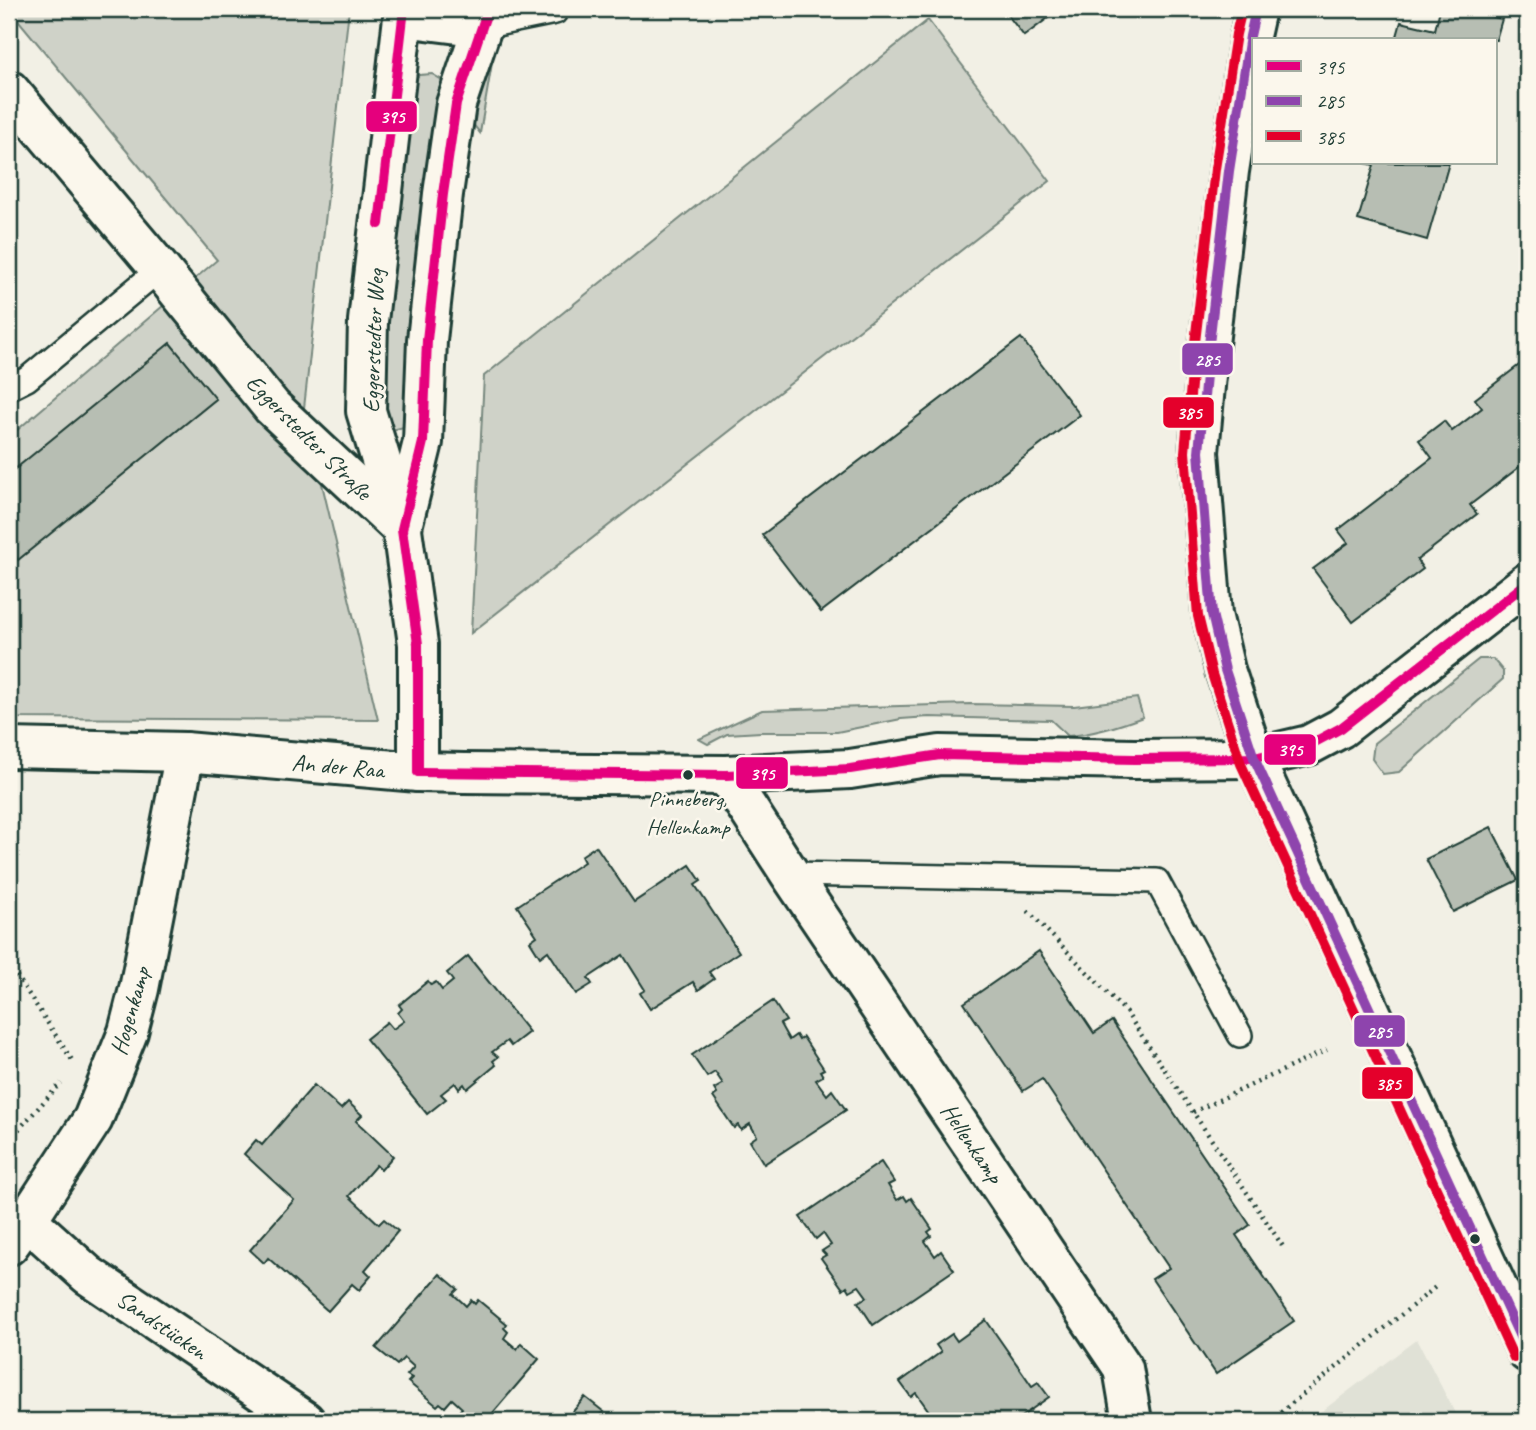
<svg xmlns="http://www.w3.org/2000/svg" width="1536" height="1430" viewBox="0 0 1536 1430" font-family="Caveat,sans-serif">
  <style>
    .built { fill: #e0e1d6 }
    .grass { fill: #cfd2c8; stroke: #77887e; stroke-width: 2 }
    .building { fill: #b7beb3; stroke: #1f3d34; stroke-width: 2 }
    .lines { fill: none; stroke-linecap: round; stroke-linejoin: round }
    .service-casing { stroke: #1f3d34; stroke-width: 28 }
    .minor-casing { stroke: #1f3d34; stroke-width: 44 }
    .tertiary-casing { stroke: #1f3d34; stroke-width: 44 }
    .path { stroke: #1f3d34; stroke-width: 4.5; stroke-dasharray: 2 5; stroke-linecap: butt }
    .service { stroke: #fbf7ec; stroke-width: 23 }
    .minor { stroke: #fbf7ec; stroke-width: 38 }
    .tertiary { stroke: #fbf7ec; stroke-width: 38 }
    .bus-1-casing { stroke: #fbf7ec; stroke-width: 16 }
    .bus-2-casing { stroke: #fbf7ec; stroke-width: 16 }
    .bus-3-casing { stroke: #fbf7ec; stroke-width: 16 }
    .bus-1 { stroke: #e5007d; stroke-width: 10 }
    .bus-2 { stroke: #8e44ad; stroke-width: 10 }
    .bus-3 { stroke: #e4002b; stroke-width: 10 }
    .bus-dot { fill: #1f3d34; stroke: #fbf7ec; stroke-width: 2.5 }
    .labels { text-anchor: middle; stroke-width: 5; stroke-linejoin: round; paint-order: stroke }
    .bus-label { font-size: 22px; fill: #1f3d34; stroke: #fbf7ec }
    .street-label { font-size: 24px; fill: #1f3d34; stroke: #fbf7ec }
    .line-badge { stroke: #fbf7ec; stroke-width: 2.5 }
    .badge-label { font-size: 19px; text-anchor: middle; font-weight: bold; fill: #fff }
  </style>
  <rect width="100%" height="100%" fill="#f2f0e5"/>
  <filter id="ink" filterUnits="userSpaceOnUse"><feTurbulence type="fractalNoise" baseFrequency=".0143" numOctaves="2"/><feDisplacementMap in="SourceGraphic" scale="14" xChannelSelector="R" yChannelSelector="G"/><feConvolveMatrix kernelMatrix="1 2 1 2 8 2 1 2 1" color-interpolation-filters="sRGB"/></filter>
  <g filter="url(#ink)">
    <polygon class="built" points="1417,1339 1459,1421 1309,1421"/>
    <g class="grass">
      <polygon points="9,9 349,9 304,408 378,720 9,718 9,437 217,260"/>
      <polygon points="928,20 1050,181 471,633 484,376"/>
      <polygon points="491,69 480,133 466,115 469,96"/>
      <polygon points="432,74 442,80 445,93 412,414 404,427 388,431 379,425 389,221 407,86 419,75"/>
      <polygon points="1479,659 1493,659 1503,671 1503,679 1399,772 1383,774 1372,759 1374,743"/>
      <path d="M1137,698L1143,717C1119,726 1094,734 1068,736L1051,720L929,717L901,719L837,732H761L727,734L708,744L699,739L762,710L970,704L1074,706Z"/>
    </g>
    <g class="building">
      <polygon points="1003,9 1060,9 1024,36"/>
      <polygon points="1440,9 1460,9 1502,19 1496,40 1396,40 1401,22 1435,30"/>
      <polygon points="1365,163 1449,163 1427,240 1358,220 1374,165"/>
      <polygon points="1021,338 1080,415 821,612 762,535"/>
      <polygon points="170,343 216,399 18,560 9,549 9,474"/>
      <polygon points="1527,359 1527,448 1521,453 1527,461 1470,505 1477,514 1417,560 1423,569 1353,622 1313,569 1348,543 1338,530 1432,458 1419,440 1444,421 1452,431 1482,408 1475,399"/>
      <polygon points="1491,827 1518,880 1453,912 1426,859"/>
      <polygon points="596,846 634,902 690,865 701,881 695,885 739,952 709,972 714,979 698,990 693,982 650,1009 640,993 645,990 623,955 588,978 592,984 576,994 548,951 540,957 530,941 537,936 517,906 584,862 581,856"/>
      <polygon points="1039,951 1094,1033 1112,1021 1250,1225 1236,1235 1294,1321 1216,1374 1152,1279 1169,1268 1042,1079 1023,1091 964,1003"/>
      <polygon points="468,956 529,1032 511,1046 507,1041 492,1052 498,1057 493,1061 496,1065 467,1089 464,1084 459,1089 455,1083 441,1094 446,1099 427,1114 366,1039 387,1022 393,1029 404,1021 398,1013 402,1009 399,1005 428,981 431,985 436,982 442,990 453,981 447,973"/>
      <polygon points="773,1001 786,1021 780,1024 789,1040 796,1035 799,1040 803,1037 824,1069 820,1071 823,1076 816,1080 827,1095 832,1090 846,1110 764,1164 750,1141 757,1136 750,1124 741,1130 738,1125 734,1128 713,1097 717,1094 714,1089 723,1084 715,1072 707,1077 692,1055"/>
      <polygon points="314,1085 341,1109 348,1102 362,1115 356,1121 393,1156 381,1170 376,1165 349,1196 379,1224 384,1219 398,1231 365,1270 371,1276 359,1290 352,1284 328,1311 268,1258 264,1263 250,1250 294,1200 244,1154 256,1140 262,1145"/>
      <polygon points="881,1162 894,1182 888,1185 897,1200 904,1196 907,1201 911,1198 932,1229 928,1232 931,1236 925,1241 935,1256 941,1251 954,1270 873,1325 858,1302 867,1297 859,1286 850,1291 847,1286 843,1289 821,1258 826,1255 822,1251 831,1245 823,1233 816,1239 800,1217"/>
      <polygon points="440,1274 458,1289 453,1294 463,1303 466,1306 471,1300 475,1304 478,1300 507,1324 504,1328 508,1332 504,1338 517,1349 521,1343 539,1359 486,1421 463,1421 456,1415 462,1408 452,1399 445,1407 440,1403 437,1406 408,1382 412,1378 407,1375 414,1367 404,1358 397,1365 376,1348"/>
      <polygon points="986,1320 1032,1386 1038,1382 1049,1397 1015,1421 936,1421 916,1393 911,1397 900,1382 941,1352 936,1345 952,1334 957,1341"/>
      <polygon points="585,1397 604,1412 598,1417 604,1421 565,1421"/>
    </g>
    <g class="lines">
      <g class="service-casing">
        <g id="service">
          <polyline points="482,27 555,12 556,9"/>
          <polyline points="9,388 27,379 160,269"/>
          <polyline points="790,874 1157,881 1240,1035"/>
        </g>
      </g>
      <g class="minor-casing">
        <g id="minor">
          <polyline points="404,9 368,321 366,411 402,529 418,644 418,772"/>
          <polyline points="403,17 482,27"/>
          <polyline points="9,90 160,269 272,407 401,528"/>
          <polyline points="402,527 423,442 427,340 443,194 456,104 488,9"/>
          <polyline points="9,748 185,752 418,772 464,773 726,775 850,769 940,755 1134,759 1254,758"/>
          <polyline points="726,775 790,874 1123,1368 1132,1421"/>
          <polyline points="27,1220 88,1275 305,1421"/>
          <polyline points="9,1245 27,1220 93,1119 128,1032 139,989 185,752"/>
        </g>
      </g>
      <g class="tertiary-casing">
        <g id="tertiary">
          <polyline points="1256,9 1250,36 1229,171 1208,353 1199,452 1212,614 1225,670 1254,758 1527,1352"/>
          <polyline points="1254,758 1309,745 1341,728 1527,583"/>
        </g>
      </g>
      <g class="path">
        <polyline points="1028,911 1126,1012 1284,1248"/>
        <polyline points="9,964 72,1060"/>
        <polyline points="1193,1112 1327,1050"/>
        <polyline points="9,1140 61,1083"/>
        <polyline points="1270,1421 1438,1285"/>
      </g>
      <use href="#service" class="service"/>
      <use href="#minor" class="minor"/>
      <use href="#tertiary" class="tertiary"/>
      <g class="bus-1-casing">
        <g id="bus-1">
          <polyline points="379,224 404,9"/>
          <polyline points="418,772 726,775 850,769 940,755 1134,759 1254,758 1309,745 1341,728 1527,583"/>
          <polyline points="418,772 418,644 402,529 423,442 427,340 443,194 456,104 488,9"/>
        </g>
      </g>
      <g class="bus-2-casing">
        <polyline id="bus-2" points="1256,9 1250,36 1229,171 1208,353 1199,452 1212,614 1225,670 1254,758 1527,1352"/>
      </g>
      <g class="bus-3-casing">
        <polyline id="bus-3" points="1242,9 1236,34 1215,169 1194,351 1185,452 1198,616 1212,674 1241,764 1514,1358"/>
      </g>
      <use href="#bus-1" class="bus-1"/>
      <use href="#bus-2" class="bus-2"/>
      <use href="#bus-3" class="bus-3"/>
    </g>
  </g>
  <g class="bus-dot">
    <circle cx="688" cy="775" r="6"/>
    <circle cx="1475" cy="1239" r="6"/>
  </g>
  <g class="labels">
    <g class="bus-label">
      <text x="688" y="806">Pinneberg,<tspan x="688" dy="28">Hellenkamp</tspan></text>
    </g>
    <g class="street-label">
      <text transform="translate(373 341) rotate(-88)" y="8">Eggerstedter Weg</text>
      <text transform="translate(309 437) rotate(45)" y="8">Eggerstedter Straße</text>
      <text transform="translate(338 766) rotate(5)" y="8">An der Raa</text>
      <text transform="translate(130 1011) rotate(-74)" y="8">Hogenkamp</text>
      <text transform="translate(972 1143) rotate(56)" y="8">Hellenkamp</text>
      <text transform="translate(162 1325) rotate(34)" y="8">Sandstücken</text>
    </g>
  </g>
  <g class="line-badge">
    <rect x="365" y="100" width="53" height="33" rx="7" fill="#e5007d"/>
    <rect x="1181" y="342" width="53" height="34" rx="7" fill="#8e44ad"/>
    <rect x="1162" y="396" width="53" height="33" rx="7" fill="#e4002b"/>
    <rect x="1263" y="733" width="54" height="33" rx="7" fill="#e5007d"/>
    <rect x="735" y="756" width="54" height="34" rx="7" fill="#e5007d"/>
    <rect x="1353" y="1014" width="53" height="34" rx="7" fill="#8e44ad"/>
    <rect x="1361" y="1066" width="53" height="34" rx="7" fill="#e4002b"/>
  </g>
  <g class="badge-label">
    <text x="392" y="123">395</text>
    <text x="1207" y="366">285</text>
    <text x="1189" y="419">385</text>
    <text x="1290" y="756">395</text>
    <text x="762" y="780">395</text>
    <text x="1379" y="1038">285</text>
    <text x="1388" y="1090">385</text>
  </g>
  <rect width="1536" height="1430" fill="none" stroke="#fbf7ec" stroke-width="35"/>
  <rect x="18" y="18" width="1501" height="1395" fill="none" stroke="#1f3d34" stroke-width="2.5" filter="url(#ink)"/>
  <rect x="1252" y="38" width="245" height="126" fill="#fbf7ec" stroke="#a3ada2" stroke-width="2"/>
  <rect x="1266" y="61" width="35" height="10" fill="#e5007d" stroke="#a3ada2" stroke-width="2"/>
  <text x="1316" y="74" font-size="21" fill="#1f3d34">395</text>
  <rect x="1266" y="96" width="35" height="10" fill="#8e44ad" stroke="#a3ada2" stroke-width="2"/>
  <text x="1316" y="108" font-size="21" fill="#1f3d34">285</text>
  <rect x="1266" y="131" width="35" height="10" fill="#e4002b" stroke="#a3ada2" stroke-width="2"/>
  <text x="1316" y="144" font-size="21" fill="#1f3d34">385</text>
</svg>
